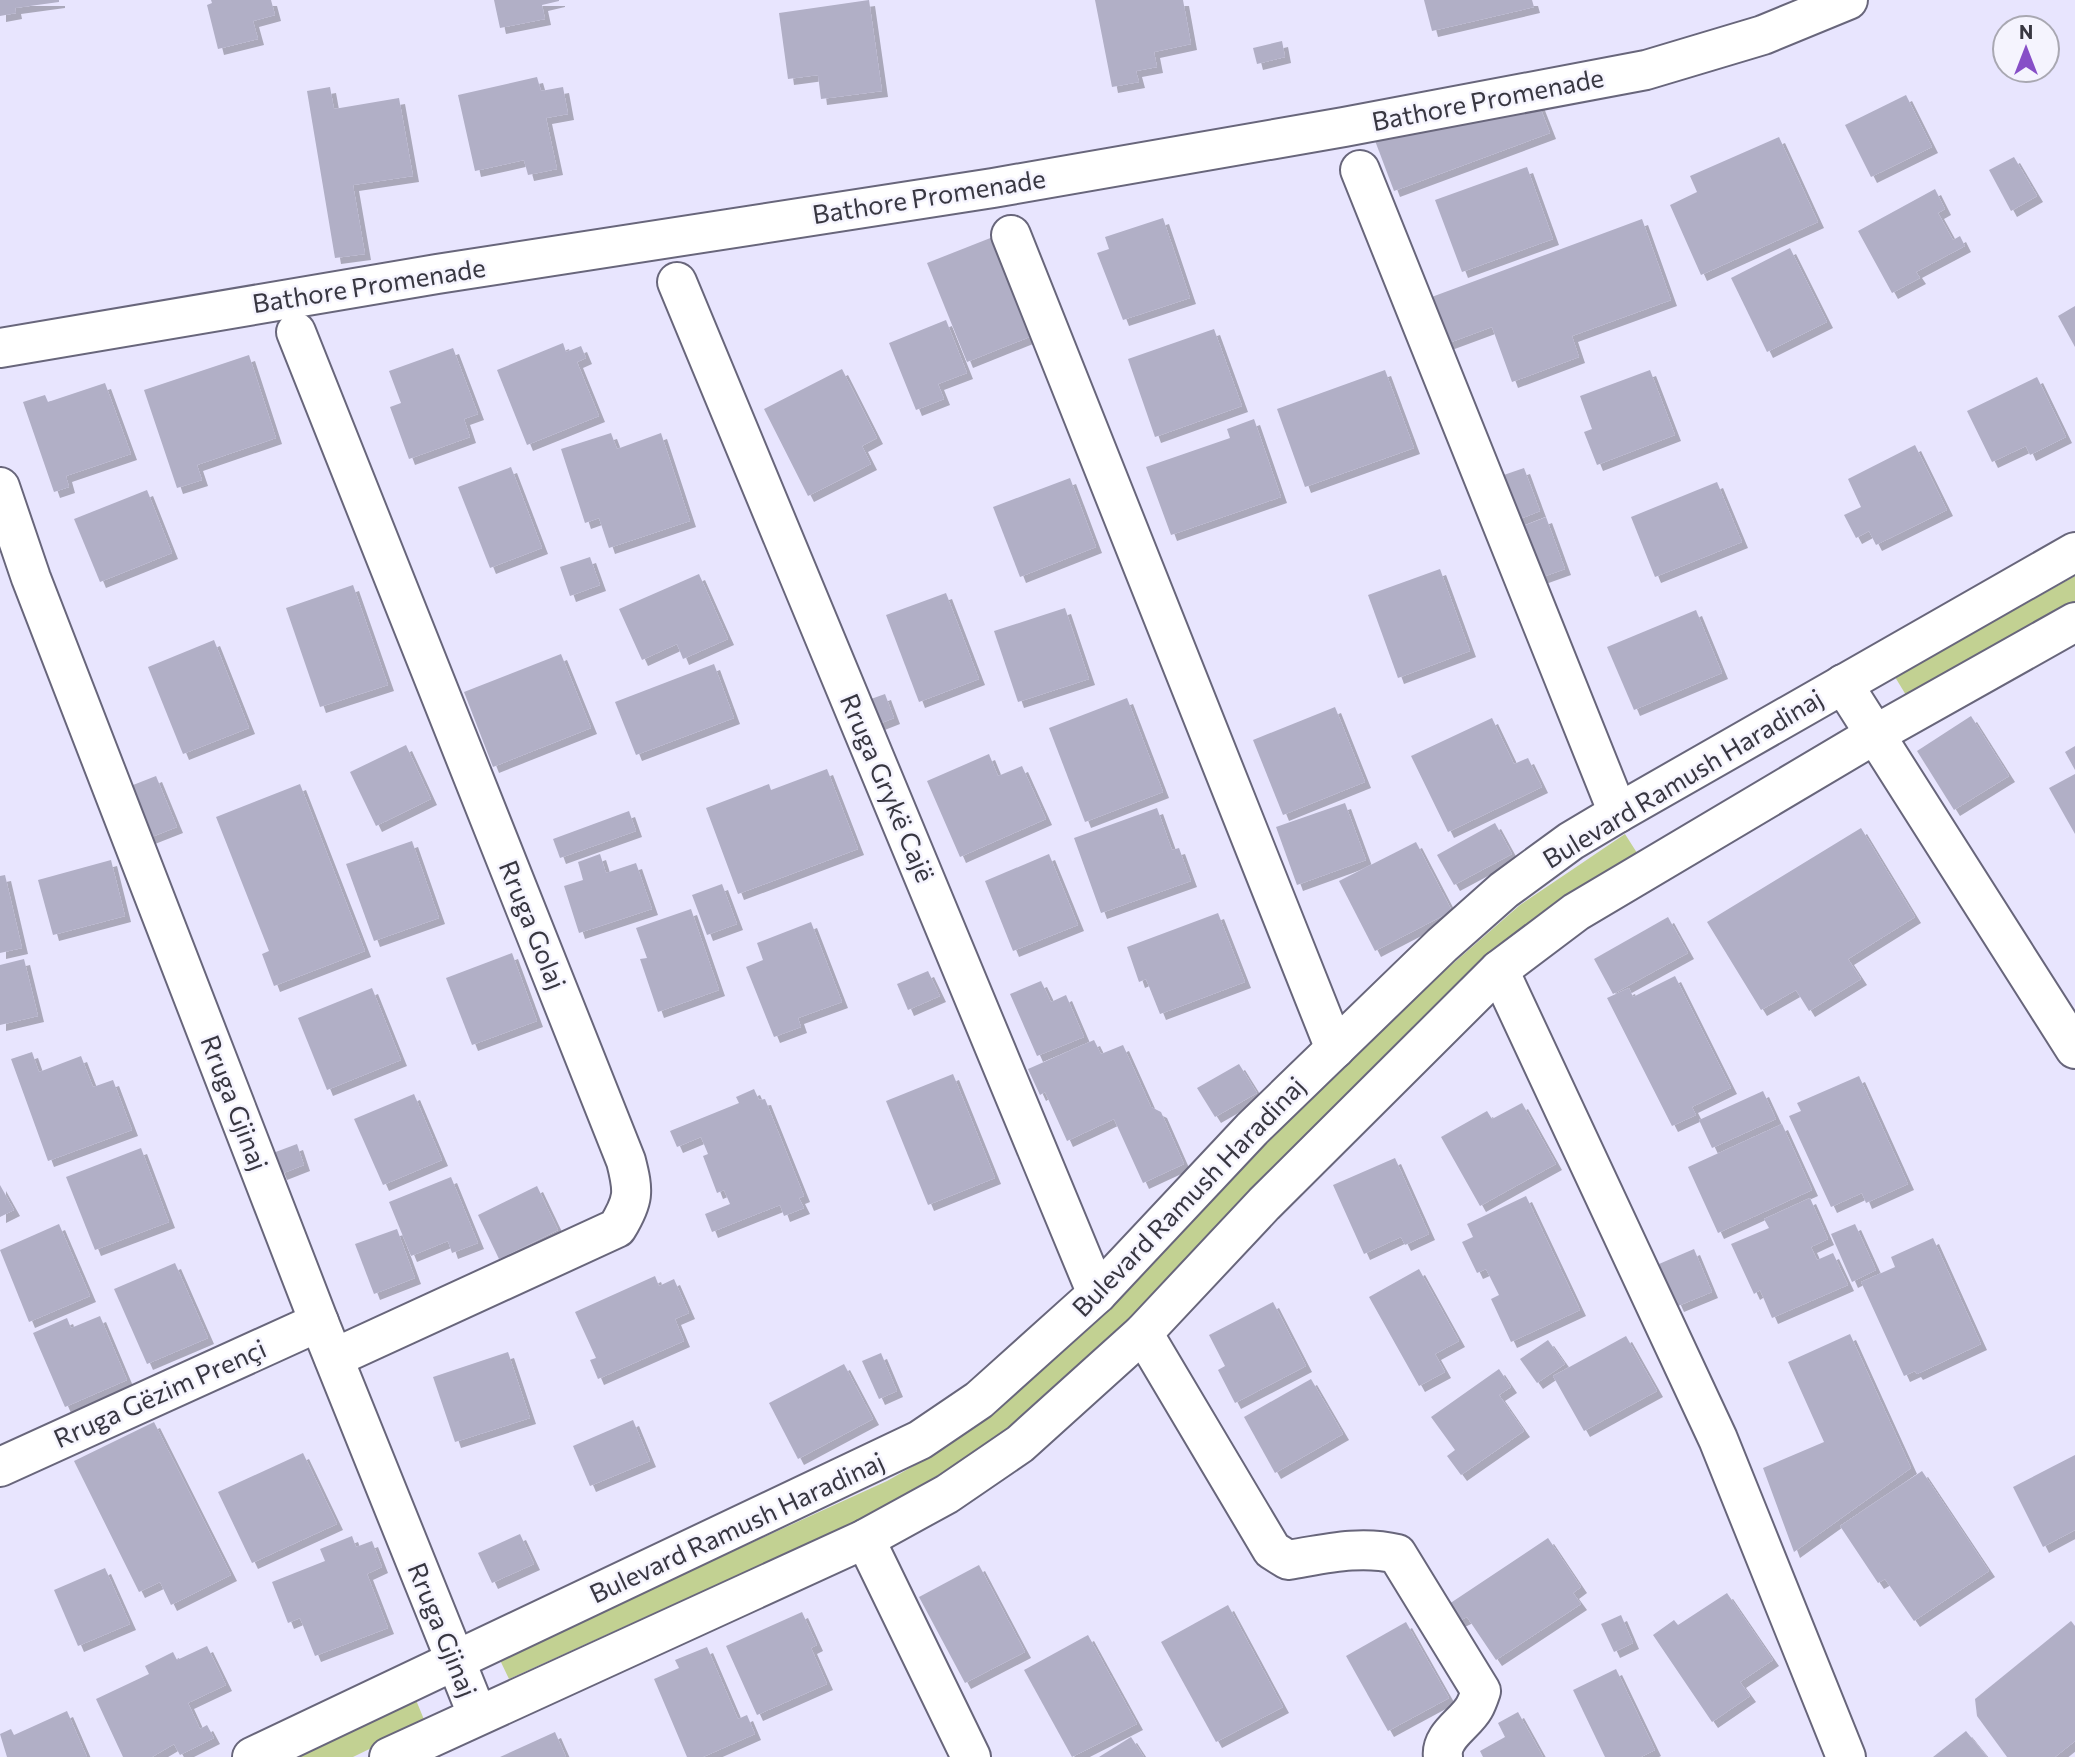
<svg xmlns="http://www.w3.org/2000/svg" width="2075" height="1757" viewBox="0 0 2075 1757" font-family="Commissioner,sans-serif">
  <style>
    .green { fill: #c2d192 }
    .building { fill: #b1afc6; filter: url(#shadow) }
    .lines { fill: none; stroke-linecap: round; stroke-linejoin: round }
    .minor-casing { stroke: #68667b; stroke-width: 42 }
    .minor { stroke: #fff; stroke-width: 38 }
    .labels { text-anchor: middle; stroke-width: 5; stroke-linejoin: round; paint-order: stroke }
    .street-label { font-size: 26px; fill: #383741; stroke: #f5f4fe }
  </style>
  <defs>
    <filter id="shadow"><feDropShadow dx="6" dy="6" stdDeviation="0" flood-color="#0004"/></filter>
  </defs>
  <rect width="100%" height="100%" fill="#e8e5fe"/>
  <g class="green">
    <polygon points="2075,576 2075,603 1909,700 1895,677"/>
    <polygon points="1625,834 1639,856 1305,1138 1128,1321 1036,1410 958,1470 899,1502 509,1679 499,1658 887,1481 947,1447 1018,1392 1132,1285 1286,1123 1441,974 1520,905"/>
    <polygon points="416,1700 425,1722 353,1757 292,1757"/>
  </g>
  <g class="building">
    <polygon points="0,0 59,0 59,2 15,8 16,13 0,16"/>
    <polygon points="211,0 271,0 275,15 253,21 258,39 218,49 207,5 212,3"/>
    <polygon points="494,0 559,0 559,1 542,5 545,19 500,28"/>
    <polygon points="869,0 882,91 821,99 818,75 788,79 779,13"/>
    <polygon points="1095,0 1183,0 1191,44 1154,52 1157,67 1136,71 1139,82 1112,87"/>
    <polygon points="1424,0 1532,0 1534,7 1432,31"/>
    <polygon points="1282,41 1285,57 1257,64 1253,48"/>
    <polygon points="537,77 541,91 563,87 568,114 546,118 557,169 528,175 524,160 475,171 458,95"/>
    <polygon points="330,87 334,109 399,98 413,176 353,185 365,254 335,258 307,91"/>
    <polygon points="1906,95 1932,147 1871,177 1845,125"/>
    <polygon points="1538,102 1550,133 1394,191 1374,138"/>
    <polygon points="1779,137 1818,222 1701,275 1670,205 1697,192 1690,176"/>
    <polygon points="2014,157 2037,196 2011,211 1989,170"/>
    <polygon points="1527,167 1553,239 1462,272 1435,200"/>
    <polygon points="1935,189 1945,209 1938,213 1953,240 1960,236 1965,246 1916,272 1920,278 1892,293 1858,231"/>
    <polygon points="1163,218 1190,298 1123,320 1097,253 1109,249 1105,237"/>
    <polygon points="1642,219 1671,300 1572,336 1579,357 1512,382 1492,327 1446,344 1429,298"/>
    <polygon points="998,235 1037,334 967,362 927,263"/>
    <polygon points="1790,248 1827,322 1767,352 1731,278"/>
    <polygon points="2075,306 2075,347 2058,316"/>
    <polygon points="946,320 967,373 938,384 944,399 916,410 889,343"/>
    <polygon points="1214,329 1242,406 1155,437 1128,359"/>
    <polygon points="563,343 566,352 581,346 586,358 577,362 599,416 527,445 497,370"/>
    <polygon points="453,348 478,414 464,419 470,437 409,459 390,407 401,403 389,371"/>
    <polygon points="249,355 276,438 197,465 202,480 177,488 144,390"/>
    <polygon points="842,369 877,438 862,446 871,464 808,496 764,409"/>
    <polygon points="1385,370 1414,448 1305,487 1277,409"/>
    <polygon points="1650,370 1675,435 1597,465 1584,432 1592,429 1580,396"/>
    <polygon points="2037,377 2066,437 2030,455 2026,446 1992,462 1967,411"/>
    <polygon points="105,383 131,454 66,476 69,487 54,492 23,402 45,395 48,402"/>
    <polygon points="1254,419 1281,497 1171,535 1146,467 1230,438 1227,429"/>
    <polygon points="611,433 617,449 661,433 690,521 609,548 599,518 585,523 561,449"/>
    <polygon points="1915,445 1947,510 1876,545 1869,531 1856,538 1844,515 1861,507 1848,479"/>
    <polygon points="511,467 542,548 490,568 458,487"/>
    <polygon points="1524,468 1540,511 1515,521 1498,477"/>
    <polygon points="1070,478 1096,547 1020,577 993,507"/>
    <polygon points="1717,482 1742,542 1655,577 1631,517"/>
    <polygon points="147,490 172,553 100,582 74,519"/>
    <polygon points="1546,517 1565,569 1537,579 1518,528"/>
    <polygon points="590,557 600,585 570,596 560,567"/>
    <polygon points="1440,569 1470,651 1398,678 1368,595"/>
    <polygon points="699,574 728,639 683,659 677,644 642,660 619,609"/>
    <polygon points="353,585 388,685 320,707 286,608"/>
    <polygon points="946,593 979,679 919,702 886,615"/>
    <polygon points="1065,608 1089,679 1018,702 994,631"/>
    <polygon points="1696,610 1722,673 1634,710 1607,647"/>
    <polygon points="214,640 249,728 183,754 148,667"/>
    <polygon points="561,654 591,728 493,767 464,692"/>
    <polygon points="714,664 734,718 636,755 615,702"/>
    <polygon points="885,694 894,718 866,729 857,704"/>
    <polygon points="1127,698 1163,792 1085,822 1049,728"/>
    <polygon points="1335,707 1365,782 1283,815 1253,740"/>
    <polygon points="1971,716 2009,776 1954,810 1917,751"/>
    <polygon points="1492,718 1514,764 1528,758 1542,787 1448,832 1411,756"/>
    <polygon points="406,745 431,799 376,826 350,772"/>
    <polygon points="2075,746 2075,770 2065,752"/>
    <polygon points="989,754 998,776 1022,766 1046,819 960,857 927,781"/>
    <polygon points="827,769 858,849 738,894 706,808 769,784 771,790"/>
    <polygon points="2075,774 2075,834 2049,788"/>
    <polygon points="156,776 177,827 149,838 128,787"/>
    <polygon points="300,784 365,951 274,986 262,954 269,951 216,817"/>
    <polygon points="1345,803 1366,860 1297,885 1276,827"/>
    <polygon points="1157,808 1172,850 1179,848 1191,881 1101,913 1074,838"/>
    <polygon points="629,811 636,831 560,858 553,839"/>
    <polygon points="1495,823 1512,854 1454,885 1437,855"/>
    <polygon points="1861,828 1915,917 1848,959 1861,979 1809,1011 1796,990 1761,1010 1707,922"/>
    <polygon points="412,841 439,918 374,941 346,864"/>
    <polygon points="1416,842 1452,911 1375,951 1339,881"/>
    <polygon points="600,854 606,873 636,863 652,909 579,933 564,886 583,880 578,862"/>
    <polygon points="1049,854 1078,925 1013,951 985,881"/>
    <polygon points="111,860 125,916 53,935 38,880"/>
    <polygon points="5,875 22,948 0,953 0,876"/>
    <polygon points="722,884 737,924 707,935 692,895"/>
    <polygon points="691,909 719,990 658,1012 640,959 647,958 636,928"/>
    <polygon points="1218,913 1245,982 1160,1014 1146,979 1139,982 1127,947"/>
    <polygon points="1668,917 1688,953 1613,994 1594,959"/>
    <polygon points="811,922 842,1002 798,1018 801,1027 774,1037 746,967 763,960 757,943"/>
    <polygon points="512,953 537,1021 472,1045 446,978"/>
    <polygon points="24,959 38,1016 0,1025 0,965"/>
    <polygon points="928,971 940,996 908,1010 897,984"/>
    <polygon points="1675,976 1731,1088 1692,1107 1696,1115 1672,1126 1607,998 1629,988 1633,997"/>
    <polygon points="1041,981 1051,1002 1066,995 1084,1037 1037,1056 1010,994"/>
    <polygon points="372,988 401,1060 327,1090 298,1018"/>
    <polygon points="1094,1040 1101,1054 1123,1045 1151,1107 1161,1112 1184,1164 1143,1183 1114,1119 1067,1141 1045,1092 1040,1095 1028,1069"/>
    <polygon points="32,1052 39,1072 81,1056 93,1087 113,1080 132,1130 48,1161 11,1059"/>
    <polygon points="1239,1064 1257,1093 1215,1117 1197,1088"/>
    <polygon points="953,1074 995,1178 928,1205 886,1101"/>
    <polygon points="1859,1076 1908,1184 1866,1203 1862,1193 1831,1207 1789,1116 1801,1111 1797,1103"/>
    <polygon points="754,1089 759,1100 765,1099 804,1196 799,1198 804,1208 784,1216 780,1205 712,1232 705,1214 730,1204 724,1190 717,1193 703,1156 708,1154 701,1137 677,1147 670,1131 739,1103 736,1097"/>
    <polygon points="1763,1091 1776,1119 1712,1148 1699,1120"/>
    <polygon points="414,1094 442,1160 383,1185 354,1119"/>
    <polygon points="1522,1103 1556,1164 1480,1206 1441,1137 1487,1111 1492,1119"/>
    <polygon points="1782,1124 1812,1190 1718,1233 1688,1167"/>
    <polygon points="297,1144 304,1165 281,1174 273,1153"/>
    <polygon points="141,1148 169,1222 95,1250 66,1177"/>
    <polygon points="1395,1158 1429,1234 1405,1245 1401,1237 1364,1254 1333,1185"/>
    <polygon points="451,1177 478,1243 452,1253 448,1241 411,1256 389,1202"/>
    <polygon points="0,1185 14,1210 0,1217"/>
    <polygon points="537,1186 558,1230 499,1259 478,1215"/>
    <polygon points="1526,1196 1580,1310 1511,1342 1491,1299 1499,1295 1486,1269 1477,1273 1462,1242 1473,1237 1467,1224"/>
    <polygon points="1810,1198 1828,1239 1811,1247 1817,1260 1833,1253 1848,1285 1772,1318 1760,1290 1754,1294 1731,1244 1769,1228 1764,1219"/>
    <polygon points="59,1224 90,1296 29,1322 0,1250"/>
    <polygon points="1855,1224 1876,1270 1852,1282 1831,1234"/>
    <polygon points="397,1229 415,1278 374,1294 355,1244"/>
    <polygon points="1933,1238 1981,1344 1917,1374 1915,1371 1904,1376 1861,1282 1895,1267 1891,1257"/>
    <polygon points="1694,1249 1712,1292 1678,1306 1659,1264"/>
    <polygon points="175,1263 208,1338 147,1364 114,1289"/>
    <polygon points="1419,1269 1459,1341 1435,1354 1445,1372 1419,1386 1369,1297"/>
    <polygon points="655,1276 659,1286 674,1279 689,1313 675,1319 684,1341 598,1379 590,1360 596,1358 575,1312"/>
    <polygon points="1273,1302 1306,1366 1235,1403 1218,1370 1225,1366 1209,1335"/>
    <polygon points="100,1316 127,1380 65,1407 33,1333 67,1318 71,1328"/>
    <polygon points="1850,1334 1911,1468 1794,1552 1763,1468 1824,1442 1788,1362"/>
    <polygon points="1626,1336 1657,1391 1584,1431 1553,1376"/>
    <polygon points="1548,1340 1565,1364 1537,1383 1520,1359"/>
    <polygon points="508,1352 530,1418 455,1442 433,1377"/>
    <polygon points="881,1353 897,1391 879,1399 862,1361"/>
    <polygon points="844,1364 873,1419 798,1459 769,1403"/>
    <polygon points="1499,1369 1511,1387 1499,1395 1524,1431 1461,1475 1447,1456 1455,1450 1431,1417"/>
    <polygon points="1311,1379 1343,1434 1275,1473 1244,1417"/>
    <polygon points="633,1420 650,1461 590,1486 573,1446"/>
    <polygon points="154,1422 231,1575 171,1605 160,1582 139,1592 74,1461"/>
    <polygon points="303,1453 337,1524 252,1563 218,1492"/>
    <polygon points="2075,1455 2075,1530 2043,1547 2013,1487"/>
    <polygon points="1922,1471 1989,1571 1914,1621 1885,1579 1878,1583 1840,1526"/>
    <polygon points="520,1534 534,1564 492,1583 478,1553"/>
    <polygon points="352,1536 356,1547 372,1541 382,1567 367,1574 388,1628 315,1656 300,1618 288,1623 272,1582 325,1561 320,1549"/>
    <polygon points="1548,1538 1581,1587 1573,1593 1581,1604 1496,1660 1467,1617 1457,1622 1446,1606"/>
    <polygon points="979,1565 1025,1652 965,1683 919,1597"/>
    <polygon points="105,1568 130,1624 78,1646 54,1590"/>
    <polygon points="1727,1593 1773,1660 1740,1682 1750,1696 1712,1722 1653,1635 1674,1620 1678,1625"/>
    <polygon points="1228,1605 1283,1707 1216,1742 1161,1642"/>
    <polygon points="802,1612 817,1645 811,1648 827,1684 757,1715 726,1646"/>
    <polygon points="1621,1615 1633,1643 1614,1652 1601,1624"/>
    <polygon points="2071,1621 2075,1626 2075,1741 2055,1757 2007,1757 1977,1716 1975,1699"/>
    <polygon points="1406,1622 1449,1698 1388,1731 1346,1656"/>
    <polygon points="1088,1635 1137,1724 1072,1757 1024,1670"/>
    <polygon points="207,1646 226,1685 188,1703 200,1729 207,1725 214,1738 180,1755 174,1744 152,1757 123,1757 96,1699 149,1674 145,1666 173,1652 177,1660"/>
    <polygon points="707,1647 738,1719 747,1715 755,1734 703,1757 687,1757 654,1679 679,1668 675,1660"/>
    <polygon points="1616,1669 1655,1750 1641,1757 1605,1757 1573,1690"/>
    <polygon points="67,1711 87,1757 7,1757 0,1734 11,1729 14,1735"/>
    <polygon points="1518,1712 1543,1757 1483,1757 1480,1751 1505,1737 1498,1723"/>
    <polygon points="1966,1731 1987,1757 1933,1757"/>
    <polygon points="555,1732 566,1757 500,1757"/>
    <polygon points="1131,1737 1144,1757 1099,1757"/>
  </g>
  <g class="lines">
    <g class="minor-casing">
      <g id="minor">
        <polyline points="1360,170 1618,813"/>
        <polyline points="1011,235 1335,1049"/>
        <polyline points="677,282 1097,1294"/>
        <path d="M296,332L626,1161C634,1192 634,1200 617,1228L334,1358"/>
        <polyline points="0,348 437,274 993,188 1344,127 1646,70 1763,35 1848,0"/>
        <polyline points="0,487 31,578 319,1322 477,1714"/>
        <polyline points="1843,684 2075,1049"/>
        <polyline points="1499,970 1718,1439 1846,1757"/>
        <path d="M1143,1333L1272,1550L1288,1560C1325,1554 1360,1545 1397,1554L1481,1691C1479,1697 1477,1703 1474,1708C1465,1724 1440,1736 1443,1757"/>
        <polyline points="0,1467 319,1322"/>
        <polyline points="865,1539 971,1757"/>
        <polyline points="252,1757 920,1440 979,1400 1097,1294 1252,1129 1442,945 1504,890 1571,841 1618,813 2075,552"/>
        <polyline points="389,1757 865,1539 947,1494 1020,1444 1143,1333 1264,1204 1499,970 1576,912 1874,735 2075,622"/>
      </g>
    </g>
    <use href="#minor" class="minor"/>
  </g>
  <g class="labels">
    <g class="street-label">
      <text transform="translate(1488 100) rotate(-11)" y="9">Bathore Promenade</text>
      <text transform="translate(929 197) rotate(-9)" y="9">Bathore Promenade</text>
      <text transform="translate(369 286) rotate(-9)" y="9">Bathore Promenade</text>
      <text transform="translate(1683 779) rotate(-31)" y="9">Bulevard Ramush Haradinaj</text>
      <text transform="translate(887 788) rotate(67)" y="9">Rruga Grykë Cajë</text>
      <text transform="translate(532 925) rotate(68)" y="9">Rruga Golaj</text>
      <text transform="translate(234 1103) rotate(69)" y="9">Rruga Gjinaj</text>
      <text transform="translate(1189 1197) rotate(-46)" y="9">Bulevard Ramush Haradinaj</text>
      <text transform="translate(160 1394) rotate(-24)" y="9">Rruga Gëzim Prençi</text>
      <text transform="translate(737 1528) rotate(-25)" y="9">Bulevard Ramush Haradinaj</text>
      <text transform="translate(442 1630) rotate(68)" y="9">Rruga Gjinaj</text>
    </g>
  </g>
  <g transform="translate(2026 49)"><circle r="33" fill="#f5f4fe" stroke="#a9a8b2" stroke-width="2"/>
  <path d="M0-5L12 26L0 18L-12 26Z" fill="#874fc7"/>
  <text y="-10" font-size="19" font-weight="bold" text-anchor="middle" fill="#383741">N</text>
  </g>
</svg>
